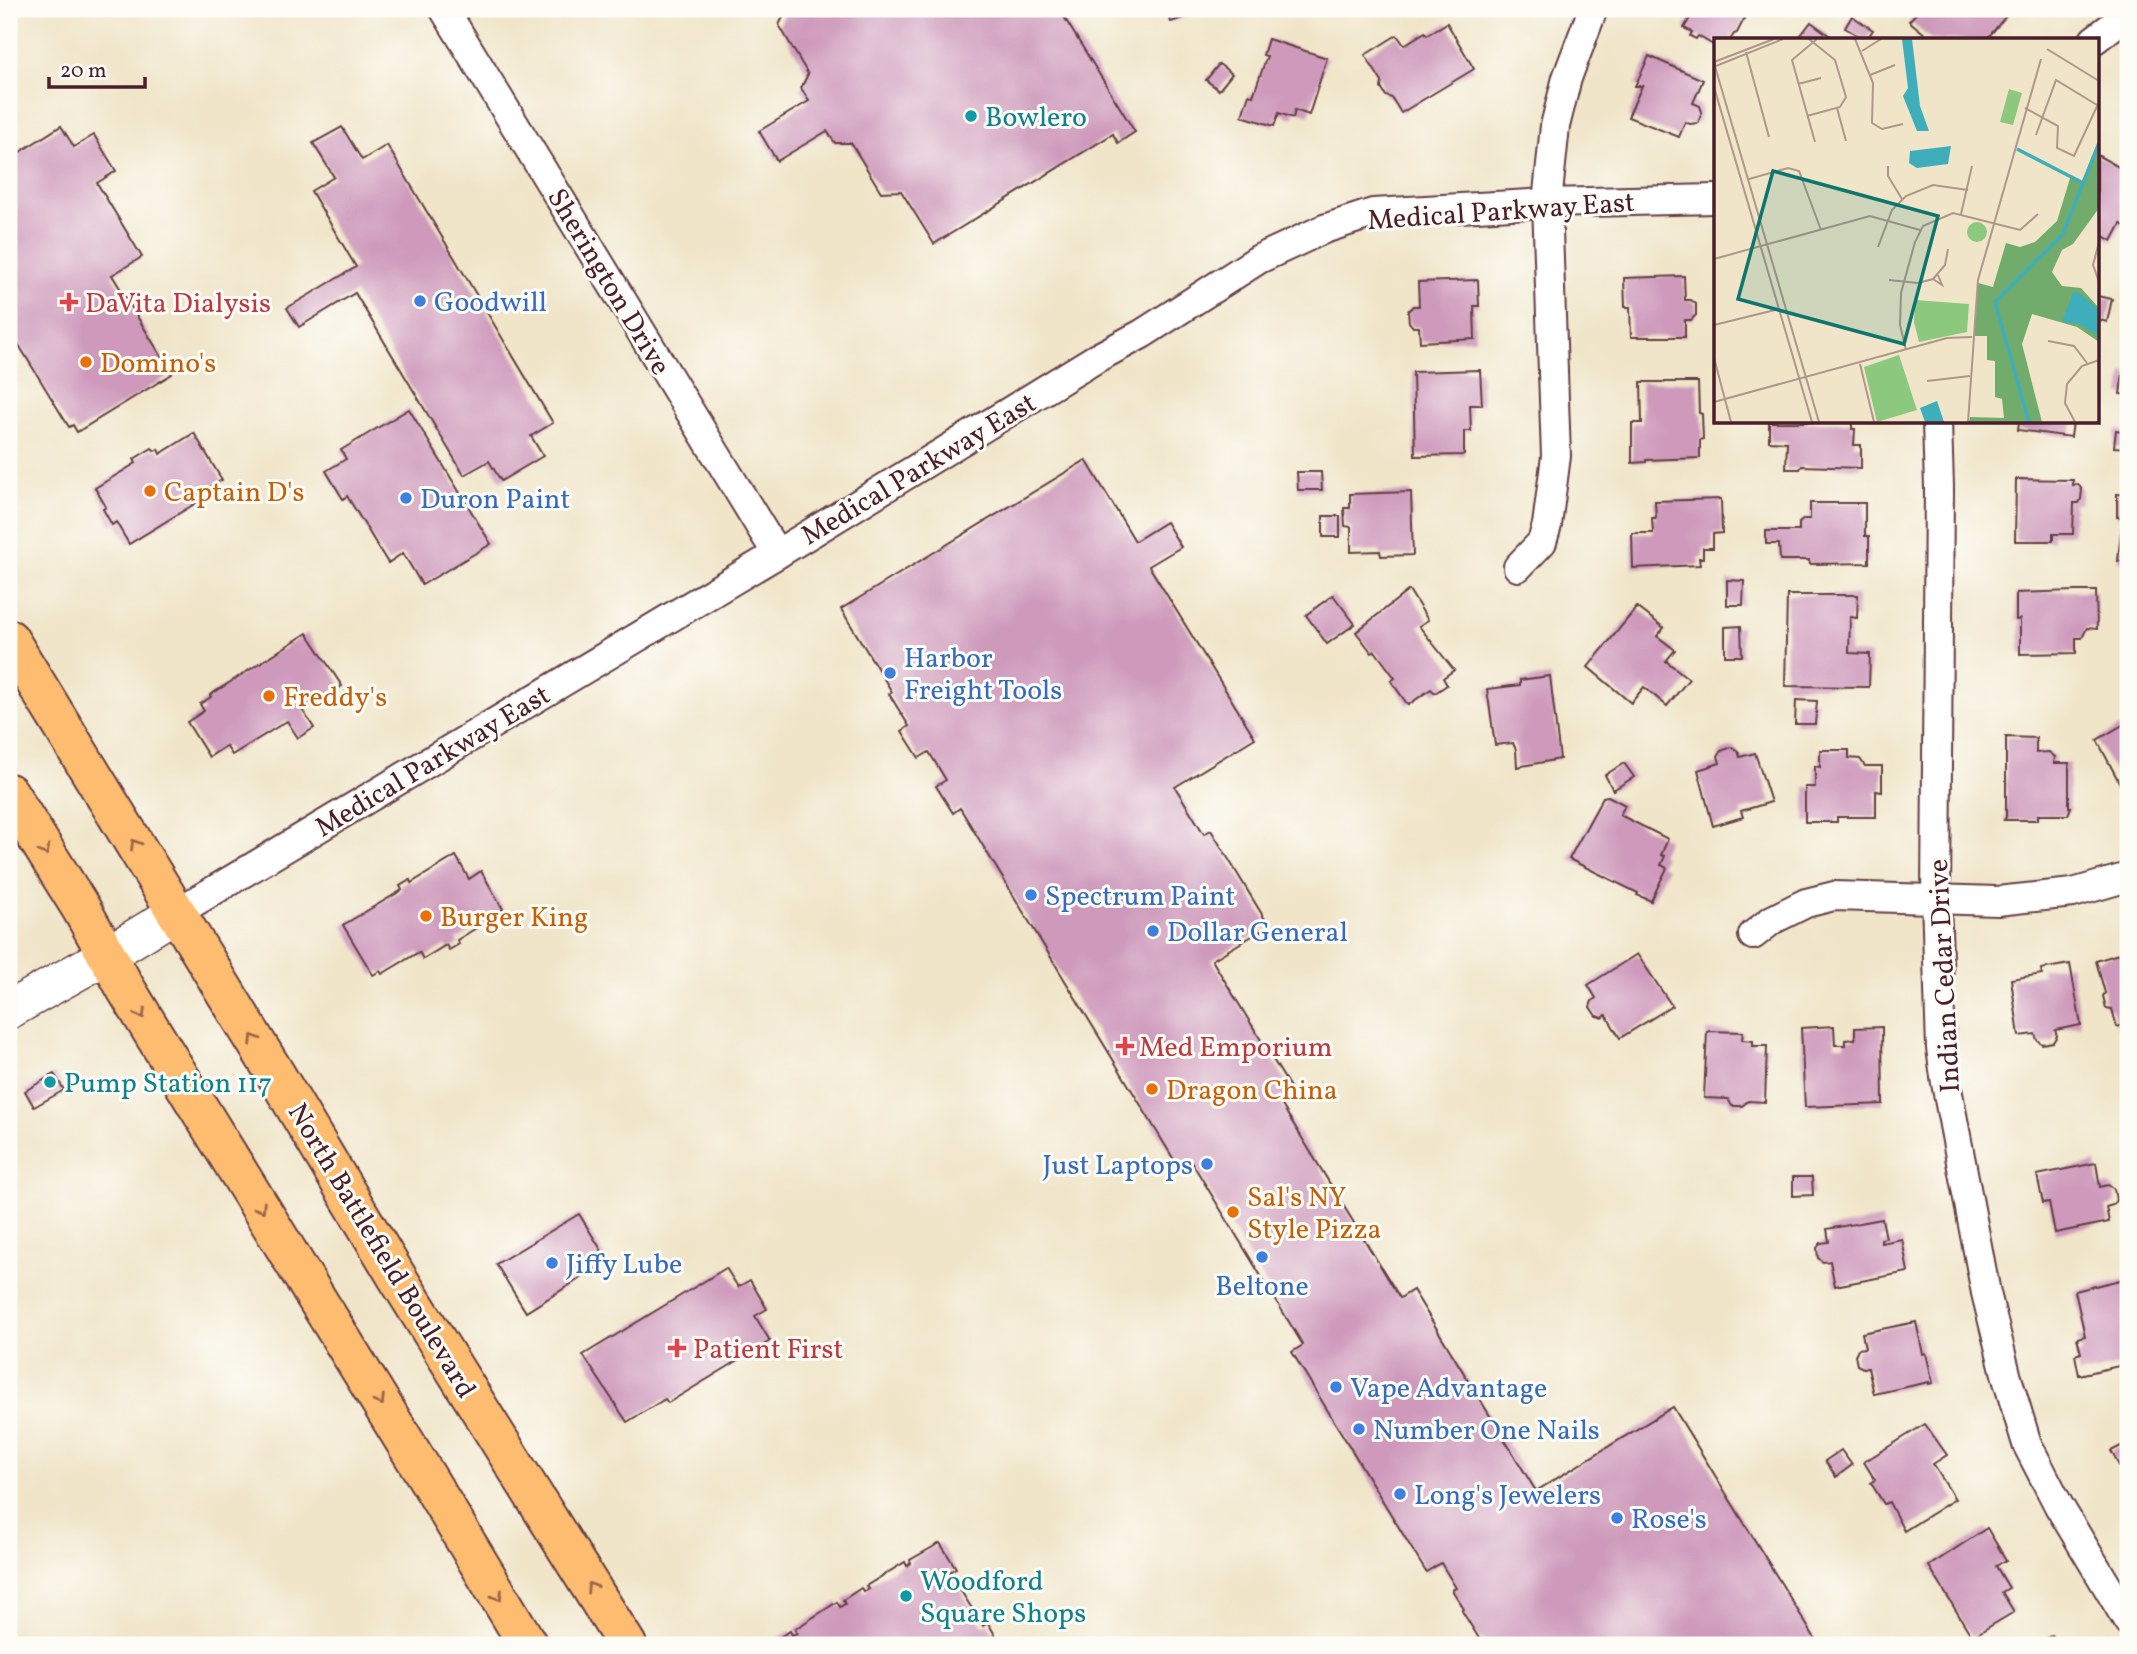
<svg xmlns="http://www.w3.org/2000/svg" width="2137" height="1654" viewBox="0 0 2137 1654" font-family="Vollkorn,serif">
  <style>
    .building { fill: #ce99bb }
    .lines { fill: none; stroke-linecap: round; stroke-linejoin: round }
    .minor-casing { stroke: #633d43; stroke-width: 32 }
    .tertiary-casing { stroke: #633d43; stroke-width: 40 }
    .primary-casing { stroke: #633d43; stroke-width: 42 }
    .minor { stroke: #fff; stroke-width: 28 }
    .tertiary { stroke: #fff; stroke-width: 37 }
    .primary { stroke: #fdbc70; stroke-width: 38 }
    .oneway { stroke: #9b664a }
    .culture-dot { fill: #0f9aa8; stroke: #fdfcf7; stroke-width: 2.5 }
    .shop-dot { fill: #3f7fe0; stroke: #fdfcf7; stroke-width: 2.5 }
    .health-dot { fill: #e0444e; stroke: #fdfcf7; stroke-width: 2.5 }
    .food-dot { fill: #e8710a; stroke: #fdfcf7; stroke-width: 2.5 }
    .labels { text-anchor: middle; stroke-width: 6; stroke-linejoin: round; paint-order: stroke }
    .culture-label { font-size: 28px; fill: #0d838f; stroke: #fdfcf7; text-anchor: start }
    .street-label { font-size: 28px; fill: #4a1f2b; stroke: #fdfcf7 }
    .shop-label { font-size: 28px; fill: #366cbe; stroke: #fdfcf7; text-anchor: start }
    .health-label { font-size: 28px; fill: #be3a42; stroke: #fdfcf7; text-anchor: start }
    .food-label { font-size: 28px; fill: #c56008; stroke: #fdfcf7; text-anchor: start }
    .inset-river { fill: none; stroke: #3faebb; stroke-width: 3.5 }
    .inset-road { fill: none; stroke: #ae968a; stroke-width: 2 }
    .view { fill: #0f766e; fill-opacity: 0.15; stroke: #0f766e; stroke-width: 3.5 }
    .inset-edge { fill: none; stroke: #4a1f2b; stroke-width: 3.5 }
  </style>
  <rect width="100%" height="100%" fill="#fdfcf7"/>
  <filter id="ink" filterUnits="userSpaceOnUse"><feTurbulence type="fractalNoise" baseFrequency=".0143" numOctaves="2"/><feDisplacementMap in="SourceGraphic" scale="14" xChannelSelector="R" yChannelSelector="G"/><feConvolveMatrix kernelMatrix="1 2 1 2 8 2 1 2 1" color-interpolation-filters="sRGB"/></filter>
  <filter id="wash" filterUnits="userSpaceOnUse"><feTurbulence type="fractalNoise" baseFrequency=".00686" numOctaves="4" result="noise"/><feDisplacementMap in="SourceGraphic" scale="28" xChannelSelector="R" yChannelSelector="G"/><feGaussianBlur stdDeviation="1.57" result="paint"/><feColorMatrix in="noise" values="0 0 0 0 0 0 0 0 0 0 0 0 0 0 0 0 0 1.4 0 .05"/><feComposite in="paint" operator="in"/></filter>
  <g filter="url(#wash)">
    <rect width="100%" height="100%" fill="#f0e5c9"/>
    <g id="blocks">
      <g class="building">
        <polygon points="787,9 1059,9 1135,132 1118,143 1113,134 934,244 901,191 881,192 851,143 835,143 827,131 777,161 759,131 809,101 801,88 808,74 779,25"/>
        <polygon points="1166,9 1208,9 1171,22"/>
        <polygon points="1690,9 1749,9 1737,33 1734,34 1730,40 1715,40 1715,46 1698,36 1696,39 1690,36 1692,32 1684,28 1693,13 1689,11"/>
        <polygon points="1920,9 2009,9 2011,10 1986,40 1932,40 1909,21"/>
        <polygon points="1852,16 1873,30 1866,40 1845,28"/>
        <polygon points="1811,22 1830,36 1827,40 1808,40 1801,35"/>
        <polygon points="1447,23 1474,69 1401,113 1392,98 1386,96 1381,88 1382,82 1365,55 1397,35 1404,45 1425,32 1427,35"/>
        <polygon points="1268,39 1327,58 1309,115 1295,110 1293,118 1279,113 1274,126 1242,116 1249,94 1253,96 1267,56 1263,55"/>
        <polygon points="1649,56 1703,80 1693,103 1700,106 1702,112 1698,123 1690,124 1685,122 1679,137 1628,117 1642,86 1635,86"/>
        <polygon points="1219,64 1232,74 1219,90 1206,80"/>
        <polygon points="61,126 74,147 94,135 116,171 97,183 142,257 112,275 172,374 77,432 73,425 69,427 9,329 9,159"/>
        <polygon points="342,127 362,160 387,145 553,423 531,436 543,456 501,481 489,461 464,475 355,293 299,327 287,308 356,267 311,191 334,177 313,143"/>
        <polygon points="2097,155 2128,172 2128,228 2121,224 2112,241 2097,233"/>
        <polygon points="1684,276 1685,300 1691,300 1696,304 1696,315 1691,320 1685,320 1685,337 1631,337 1630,307 1625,307 1624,278"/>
        <polygon points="1478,280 1479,306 1474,306 1475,339 1420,342 1419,327 1413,327 1409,322 1408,311 1413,306 1419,306 1418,282"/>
        <polygon points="2097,296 2112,299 2107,322 2097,319"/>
        <polygon points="1480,370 1482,405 1470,405 1471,431 1464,431 1464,455 1415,456 1413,372"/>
        <polygon points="2123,372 2128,373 2128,395 2120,394"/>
        <polygon points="1641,382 1698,382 1699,413 1702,414 1703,439 1700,440 1700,458 1646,460 1646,462 1632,463 1632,423 1642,423"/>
        <polygon points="409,409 491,544 422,585 403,553 388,563 347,496 343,499 326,471 346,459 341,450"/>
        <polygon points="1769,422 1852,422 1852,429 1855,429 1854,445 1861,445 1861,468 1802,466 1800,469 1786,469 1787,442 1769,441"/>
        <polygon points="2019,422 2073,422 2071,437 2018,430"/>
        <polygon points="2116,430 2128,432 2128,448 2114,447"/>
        <polygon points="194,433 222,480 198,494 201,500 129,544 116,522 112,525 103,509 106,507 95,488 136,463 134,459 152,448 155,451 158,449 160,454"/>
        <polygon points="1086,460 1135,541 1166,522 1181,547 1149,566 1255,738 1175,787 1204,834 1211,830 1269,926 1212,960 1294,1094 1280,1102 1400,1298 1413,1290 1536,1491 1673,1407 1819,1645 1486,1645 1482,1639 1480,1640 1462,1611 1464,1609 1452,1590 1456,1588 1441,1563 1426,1572 1292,1352 1303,1345 1191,1161 1179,1168 960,808 953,813 936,786 946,780 929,752 919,758 902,731 909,726 889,694 892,692 841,609"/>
        <polygon points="1297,472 1321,472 1322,490 1298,490"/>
        <polygon points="2016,479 2073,480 2073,485 2078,484 2082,490 2081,499 2079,503 2074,503 2073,534 2053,534 2053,541 2015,541"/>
        <polygon points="1411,492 1413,555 1381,556 1380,551 1351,552 1351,527 1345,526 1344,508 1350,508 1350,494"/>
        <polygon points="2117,494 2128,495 2128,517 2117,517"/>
        <polygon points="1721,499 1722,533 1713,534 1713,548 1703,548 1703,558 1699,558 1700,565 1633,568 1632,533 1653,533 1652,518 1656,518 1655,501"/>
        <polygon points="1810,503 1865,503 1865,536 1869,536 1869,563 1810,564 1809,560 1780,560 1779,544 1766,544 1766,531 1799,531 1799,523 1804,519 1810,519"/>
        <rect x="1323" y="516" width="17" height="21"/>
        <polygon points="2122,523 2128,523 2128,561 2118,561"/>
        <polygon points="1727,580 1744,581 1743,605 1727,605"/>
        <polygon points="1409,590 1428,620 1419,626 1454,670 1443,678 1447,685 1435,693 1431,689 1408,705 1391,681 1395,678 1375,651 1372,653 1356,632"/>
        <polygon points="2074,591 2096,591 2097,629 2087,628 2082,638 2076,638 2076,653 2020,654 2020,619 2016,620 2016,593"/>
        <polygon points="1333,595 1355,624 1327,644 1306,615"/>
        <polygon points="1787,595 1858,595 1857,618 1850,617 1849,653 1870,654 1869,687 1785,686"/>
        <polygon points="1637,607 1664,628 1657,636 1675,650 1666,661 1689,679 1667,706 1644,687 1631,703 1588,667"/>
        <polygon points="1741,626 1742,656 1725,656 1725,627"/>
        <polygon points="307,633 342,686 303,711 314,728 298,738 287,721 232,755 226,746 209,757 187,722 204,711 200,704 211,697 210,695"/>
        <polygon points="1550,676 1560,759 1517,767 1516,750 1513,743 1495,745 1487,689 1520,685 1520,680"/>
        <polygon points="1796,700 1817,701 1815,724 1795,724"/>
        <polygon points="2128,722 2128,799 2097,740"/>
        <polygon points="2006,737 2036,738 2036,753 2049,752 2055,757 2054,763 2069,763 2069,807 2071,807 2068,815 2038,815 2038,820 2004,820 2006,817"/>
        <polygon points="1732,747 1738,751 1740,757 1755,753 1771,802 1741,811 1743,817 1713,826 1698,770 1720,763 1718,756 1721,751"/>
        <polygon points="1820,750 1849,750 1849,758 1860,759 1865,766 1882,766 1882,792 1876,791 1876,817 1837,817 1837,822 1805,822 1805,787 1815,787 1815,766 1820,767"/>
        <polygon points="1624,763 1634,777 1613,790 1605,775"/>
        <polygon points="1608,796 1625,805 1620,815 1668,839 1661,855 1665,856 1661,865 1667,868 1651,901 1637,895 1638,893 1569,859 1603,797"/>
        <polygon points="456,856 469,879 481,871 503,909 493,915 494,917 457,940 459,944 449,950 446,945 423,959 419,952 382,974 380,971 373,975 343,925 402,890 400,886 410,880 411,883"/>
        <polygon points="2128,951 2128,1024 2117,1027 2112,1009 2106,1008 2103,996 2105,993 2096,961"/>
        <polygon points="1637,954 1672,1006 1620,1038 1606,1015 1603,1018 1596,1016 1590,1007 1592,1001 1596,998 1588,985"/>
        <polygon points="2070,964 2081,1025 2055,1030 2057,1036 2053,1042 2042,1044 2037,1040 2035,1034 2019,1036 2011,979 2042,974 2041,969"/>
        <polygon points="1834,1026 1835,1045 1845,1045 1845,1040 1855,1039 1855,1028 1882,1027 1883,1104 1805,1107 1801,1028"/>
        <polygon points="1707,1031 1743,1032 1742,1040 1753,1041 1753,1046 1767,1046 1765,1102 1748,1101 1742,1106 1732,1106 1728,1099 1704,1098"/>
        <polygon points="54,1074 64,1090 34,1107 25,1091"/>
        <polygon points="2096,1163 2100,1187 2108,1185 2114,1189 2116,1200 2113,1205 2106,1207 2109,1222 2055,1233 2049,1202 2043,1203 2037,1175"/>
        <polygon points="1793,1177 1812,1177 1813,1195 1793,1196"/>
        <polygon points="579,1214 608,1261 526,1312 496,1264"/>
        <polygon points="1882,1219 1886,1238 1881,1239 1881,1243 1902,1239 1908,1272 1835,1286 1830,1261 1823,1262 1818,1258 1817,1248 1821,1243 1829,1242 1827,1229"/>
        <polygon points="726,1268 738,1287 750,1280 767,1309 755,1316 770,1341 668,1403 665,1399 627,1422 583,1355"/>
        <polygon points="2124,1279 2128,1293 2128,1364 2079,1375 2075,1355 2081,1353 2077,1338 2085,1336 2075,1291"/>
        <polygon points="1916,1322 1923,1354 1926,1353 1933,1383 1929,1384 1929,1382 1874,1394 1868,1368 1863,1368 1857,1365 1855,1355 1858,1349 1865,1348 1862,1333"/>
        <polygon points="1925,1424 1947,1455 1933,1464 1955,1499 1904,1531 1889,1502 1884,1504 1871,1483 1875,1480 1864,1462"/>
        <polygon points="2127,1443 2128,1444 2128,1482 2111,1451"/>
        <polygon points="1841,1450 1852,1465 1836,1477 1825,1461"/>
        <polygon points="1987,1528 2006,1560 1996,1566 2009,1588 2002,1592 2014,1612 1972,1637 1929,1566"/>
        <polygon points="940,1543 956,1568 949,1572 983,1626 988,1623 1001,1645 773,1645 775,1640 790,1631 792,1635 797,1633 795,1629 837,1602 840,1607 845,1604 843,1600 861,1588 864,1592 869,1589 866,1586 905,1562 907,1566 911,1563 910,1560"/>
        <polygon points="2052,1635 2059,1645 2036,1645"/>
      </g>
    </g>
  </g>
  <g filter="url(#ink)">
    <use href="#blocks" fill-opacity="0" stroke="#633d43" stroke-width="2"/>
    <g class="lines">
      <g class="minor-casing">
        <g id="minor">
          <polyline points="444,9 777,554"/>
          <polyline points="2094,40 2128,14"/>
          <polyline points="1937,422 1939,487 1936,899 1941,1048 1946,1083 1986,1293 2007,1378 2027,1444 2059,1506 2128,1621"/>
          <polyline points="1518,567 1542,542 1547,525 1556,456 1547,203 1555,126 1567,78 1593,9"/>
          <polyline points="176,913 777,554 1095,359 1142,334 1259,259 1324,229 1373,213 1547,203 1715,199"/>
          <polyline points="1753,935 1772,920 1806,903 1834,896 1997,901 2073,893 2128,877"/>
        </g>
      </g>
      <g class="tertiary-casing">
        <polyline id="tertiary" points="9,1010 107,955 176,913"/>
      </g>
      <g class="primary-casing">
        <g id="primary">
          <polyline points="9,639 276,1075 397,1277 627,1645"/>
          <polyline points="9,793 82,910 126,989 205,1118 431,1484 528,1645"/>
        </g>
      </g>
      <use href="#minor" class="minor"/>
      <use href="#tertiary" class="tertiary"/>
      <use href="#primary" class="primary"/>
    </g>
    <defs><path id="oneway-chevron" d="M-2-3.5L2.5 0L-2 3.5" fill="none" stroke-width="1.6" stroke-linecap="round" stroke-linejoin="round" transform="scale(1.75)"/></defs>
    <g class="oneway">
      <use href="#oneway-chevron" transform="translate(135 844) rotate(-121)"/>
      <use href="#oneway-chevron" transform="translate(45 851) rotate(58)"/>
      <use href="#oneway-chevron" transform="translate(141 1014) rotate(59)"/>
      <use href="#oneway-chevron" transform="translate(254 1039) rotate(-122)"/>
      <use href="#oneway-chevron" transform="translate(261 1208) rotate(58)"/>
      <use href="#oneway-chevron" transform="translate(380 1401) rotate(58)"/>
      <use href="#oneway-chevron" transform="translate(591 1587) rotate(-122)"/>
      <use href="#oneway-chevron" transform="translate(498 1596) rotate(59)"/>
    </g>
  </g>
  <g class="culture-dot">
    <circle cx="971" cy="116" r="7"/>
    <circle cx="50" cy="1082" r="7"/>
    <circle cx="906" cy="1596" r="7"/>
  </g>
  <g class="shop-dot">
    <circle cx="420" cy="301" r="7"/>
    <circle cx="406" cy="498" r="7"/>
    <circle cx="890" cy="673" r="7"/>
    <circle cx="1031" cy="895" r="7"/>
    <circle cx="1153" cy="931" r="7"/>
    <circle cx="1207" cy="1164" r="7"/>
    <circle cx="1262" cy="1257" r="7"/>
    <circle cx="552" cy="1263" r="7"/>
    <circle cx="1336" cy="1387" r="7"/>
    <circle cx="1359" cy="1429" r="7"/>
    <circle cx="1400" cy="1494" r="7"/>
    <circle cx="1617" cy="1518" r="7"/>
  </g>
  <g class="health-dot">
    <path d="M65.5 291.5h7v7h7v7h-7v7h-7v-7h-7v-7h7z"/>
    <path d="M1121.5 1035.5h7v7h7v7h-7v7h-7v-7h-7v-7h7z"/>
    <path d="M673.5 1337.5h7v7h7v7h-7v7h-7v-7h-7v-7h7z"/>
  </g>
  <g class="food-dot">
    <circle cx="86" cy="362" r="7"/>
    <circle cx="150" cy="491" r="7"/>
    <circle cx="269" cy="696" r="7"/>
    <circle cx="426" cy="916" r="7"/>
    <circle cx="1152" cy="1089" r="7"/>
    <circle cx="1233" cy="1212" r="7"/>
  </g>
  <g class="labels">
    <g class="culture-label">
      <text x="985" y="126">Bowlero</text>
      <text x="64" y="1092">Pump Station 117</text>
      <text x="920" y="1590">Woodford<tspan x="920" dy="32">Square Shops</tspan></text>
    </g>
    <g class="street-label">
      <text transform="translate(1501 210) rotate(-4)" y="10">Medical Parkway East</text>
      <text transform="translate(610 281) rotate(59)" y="10">Sherington Drive</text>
      <text transform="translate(918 468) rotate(-31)" y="10">Medical Parkway East</text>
      <text transform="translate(432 760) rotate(-31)" y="10">Medical Parkway East</text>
      <text transform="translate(1943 976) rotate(-93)" y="10">Indian Cedar Drive</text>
      <text transform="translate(383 1250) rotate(59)" y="10">North Battlefield Boulevard</text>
    </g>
    <g class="shop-label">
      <text x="434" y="311">Goodwill</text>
      <text x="420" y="508">Duron Paint</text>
      <text x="904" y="667">Harbor<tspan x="904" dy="32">Freight Tools</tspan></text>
      <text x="1045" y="905">Spectrum Paint</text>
      <text x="1167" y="941">Dollar General</text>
      <text x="1193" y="1174" text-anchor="end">Just Laptops</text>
      <text x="566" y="1273">Jiffy Lube</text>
      <text x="1262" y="1295" text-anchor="middle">Beltone</text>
      <text x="1350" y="1397">Vape Advantage</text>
      <text x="1373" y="1439">Number One Nails</text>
      <text x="1414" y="1504">Long's Jewelers</text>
      <text x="1631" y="1528">Rose's</text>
    </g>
    <g class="health-label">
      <text x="85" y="312">DaVita Dialysis</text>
      <text x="1139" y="1056">Med Emporium</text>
      <text x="693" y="1358">Patient First</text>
    </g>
    <g class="food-label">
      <text x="100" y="372">Domino's</text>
      <text x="164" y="501">Captain D's</text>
      <text x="283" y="706">Freddy's</text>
      <text x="440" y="926">Burger King</text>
      <text x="1166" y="1099">Dragon China</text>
      <text x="1247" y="1206">Sal's NY<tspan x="1247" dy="32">Style Pizza</tspan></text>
    </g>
  </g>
  <g transform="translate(1714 38)">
    <rect width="385" height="385" fill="#f0e5c9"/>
    <path d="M201,262L255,266L253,294L205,304L200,284Z" fill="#8cc87e"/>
    <path d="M385,101V170L359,206L348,212L338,234L348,248L367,250L385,270V304L363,289L318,276L308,306L328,384H255L256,379L290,380L288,361L281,359V323L273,322V298H260L264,245L279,249L292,205L306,209L321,204L343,183L357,137L368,143Z" fill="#71ac6d"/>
    <path d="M295,51L308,55L299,87L286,84ZM253 194a10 10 0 1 1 20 0a10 10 0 1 1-20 0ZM185,317L203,372L163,384L150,329Z" fill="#8cc87e"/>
    <path d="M188,1H198L206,68L215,93H203L189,58L194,50ZM237,108L234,126L203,130L195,125L196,113ZM359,254H364L385,272V298L365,286L348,284ZM223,363L230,384H211L206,370Z" fill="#3faebb"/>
    <path class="inset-river" d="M303,111L371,146M315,384L281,264L349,196L385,105"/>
    <path class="inset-road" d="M141,1L159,45L158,85L168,91L189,86M333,11L385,43M148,13L167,1M32,14L55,99M0,24L60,1M0,25L105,384M2,28L69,1M156,37L181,27M84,46L107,40M0,49L98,384M123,70L132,103M311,70L344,88L343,110L360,118L385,64M93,78L126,69L132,59L121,22L95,1M322,97L342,42L383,67M101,104L78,22L103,1M174,128V138L188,161M35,141L74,130L85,133L107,192M247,176L258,128M385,204L379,227L385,244M164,209L178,172L192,158L219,147L254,152M0,221L156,178L206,192M219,241L228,247L224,237M175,242L204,245L219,241L231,227L234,211M0,287L65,271M334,303L360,308L373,325M192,312L186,287L187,255L201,204L209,188L239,175L306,192L324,176M0,320L17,384M146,326L160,384M213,343L256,338M0,364L233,300L258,299M254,384L264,242L327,21M361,384L351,365L353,346L368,328L385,322"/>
    <path class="view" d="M59,133L224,178L190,306L24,261Z"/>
    <rect width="385" height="385" class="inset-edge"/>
  </g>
  <rect width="2137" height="1654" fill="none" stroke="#fdfcf7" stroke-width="35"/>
  <path d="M49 77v10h96v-10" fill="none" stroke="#4a1f2b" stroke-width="3.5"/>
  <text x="60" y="77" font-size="21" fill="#4a1f2b" stroke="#fdfcf7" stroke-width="5" paint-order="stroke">20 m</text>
</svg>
